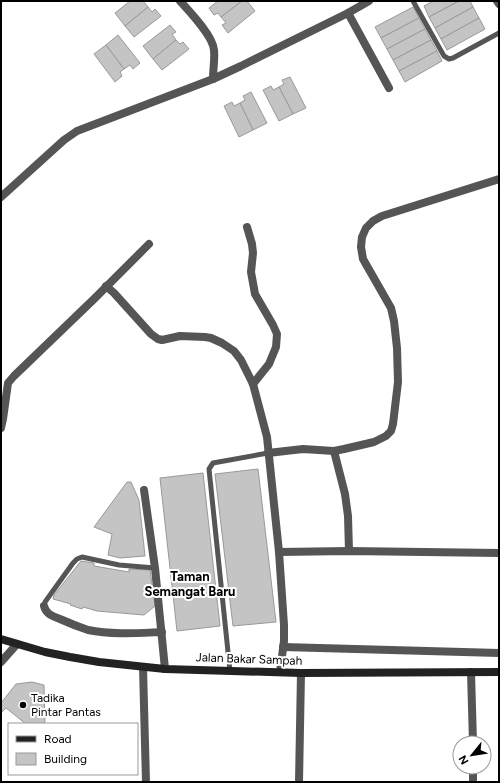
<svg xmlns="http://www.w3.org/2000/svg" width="500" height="783" viewBox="0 0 500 783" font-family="Figtree,sans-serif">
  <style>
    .building { fill: #c4c4c4; stroke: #999 }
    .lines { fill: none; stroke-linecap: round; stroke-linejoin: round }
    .service { stroke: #555; stroke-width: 5 }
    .minor { stroke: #555; stroke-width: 8 }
    .secondary { stroke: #222; stroke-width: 8 }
    .poi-dot { fill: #000; stroke: #fff; stroke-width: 1.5 }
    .labels { text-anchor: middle; stroke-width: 4; stroke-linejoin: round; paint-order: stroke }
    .street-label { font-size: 12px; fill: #000; stroke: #fff }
    .poi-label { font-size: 12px; fill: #000; stroke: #fff; text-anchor: start }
    .neighbourhood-label { font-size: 13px; font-weight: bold; fill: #000; stroke: #fff }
  </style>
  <rect width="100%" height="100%" fill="#fff"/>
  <g class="building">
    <polygon points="130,1 144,1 144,2 148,7 125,26 115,13"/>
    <polygon points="218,1 242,1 221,17 218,13 214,15 209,8"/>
    <polygon points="242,1 247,1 255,11 228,33 222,25 226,23 221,17"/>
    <polygon points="433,1 459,1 429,17 424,6"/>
    <polygon points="459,1 470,1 473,7 435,28 429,17"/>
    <polygon points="148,7 152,12 155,9 161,16 134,37 125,26"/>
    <polygon points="413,7 419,18 381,38 375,27"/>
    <polygon points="473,7 479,18 441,39 435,28"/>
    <polygon points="419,18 425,29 387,49 381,38"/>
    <polygon points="479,18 485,29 447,50 441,39"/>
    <polygon points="170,25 176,32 172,34 176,40 153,59 143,46"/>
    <polygon points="425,29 431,40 393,60 387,49"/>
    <polygon points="118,35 140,63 133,69 130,65 124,69 106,45"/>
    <polygon points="176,40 180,44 183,42 189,49 162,70 153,59"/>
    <polygon points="431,40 437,51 399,71 393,60"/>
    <polygon points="106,45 124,69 120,72 122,76 115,82 94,54"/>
    <polygon points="437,51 442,61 405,82 399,71"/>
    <polygon points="290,77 306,108 293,114 279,87 284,84 282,80"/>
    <polygon points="271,86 273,90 279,87 293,114 279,121 263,90"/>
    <polygon points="251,92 267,123 253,130 240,103 245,100 243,96"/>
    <polygon points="232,102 234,106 240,103 253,130 239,137 224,106"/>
    <polygon points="258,469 276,622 233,626 215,474"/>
    <polygon points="203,473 220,626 177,631 160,478"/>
    <polygon points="127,482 131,482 139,500 145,556 120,558 108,555 112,534 94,527"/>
    <polygon points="81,561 94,563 94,566 129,572 129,569 150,570 155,606 144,615 97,611 83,607 82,609 70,605 71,604 53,599 54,595"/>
    <polygon points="32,682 44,685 45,724 26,724 6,708 1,713 1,703 16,684"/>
  </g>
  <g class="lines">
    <g class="service">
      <polyline points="413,1 444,56 449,59 453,58 499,33"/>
      <polyline points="44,606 45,602 73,563 77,559 82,557 119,565 155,568"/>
      <polyline points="230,671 209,469 213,463 268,453"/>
    </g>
    <g class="minor">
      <path d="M180,1C190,12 213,36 214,50C215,59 213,69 213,79"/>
      <polyline points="497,1 499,4"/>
      <polyline points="348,13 389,88"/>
      <polyline points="1,197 64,140 77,131 213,79 241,66 348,13 369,1"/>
      <polyline points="247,227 252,244 253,253 251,272 255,294 273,325 277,334 276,347 269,364 253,384"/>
      <polyline points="106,286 114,293 151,334 158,339 162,340 180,336 205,337 211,338 222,343 234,351 241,360 253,384 267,437 279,552 284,625 284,641 280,672"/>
      <polyline points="1,428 3,419 8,383 14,376 94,299 149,244"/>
      <polyline points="334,451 345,494 348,516 349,551"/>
      <polyline points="268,453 303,449 334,451 344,449 374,442 386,436 391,431 393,424 398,382 397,348 394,321 391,308 363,259 361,247 362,237 366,228 373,221 382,216 499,179"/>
      <polyline points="144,490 155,568 165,669"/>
      <polyline points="279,552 349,551 499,553"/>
      <path d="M44,606C46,614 52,616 60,619C69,623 79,627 88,630C112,635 138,633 162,632"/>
      <polyline points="283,647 499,653"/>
      <polyline points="1,662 17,644"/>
      <polyline points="143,667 146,782"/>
      <polyline points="471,672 473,743"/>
      <polyline points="473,767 473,782"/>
      <polyline points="299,782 301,673"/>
    </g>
    <polyline class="secondary" points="1,639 45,652 70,657 99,662 165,669 301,673 499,672"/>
  </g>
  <circle class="poi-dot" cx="23" cy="705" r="4"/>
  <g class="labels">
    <g class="street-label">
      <text transform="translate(249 659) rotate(2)" y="4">Jalan Bakar Sampah</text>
    </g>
    <g class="poi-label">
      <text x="31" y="702">Tadika<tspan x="31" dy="14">Pintar Pantas</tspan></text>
    </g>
    <g class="neighbourhood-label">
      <text x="190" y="581">Taman<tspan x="190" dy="15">Semangat Baru</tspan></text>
    </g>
  </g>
  <rect width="500" height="783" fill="none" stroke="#000000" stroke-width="4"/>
  <rect x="8" y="723" width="130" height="52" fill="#ffffff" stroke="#999999"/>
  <rect x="16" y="736" width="20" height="6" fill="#222222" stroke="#999999"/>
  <text x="44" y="743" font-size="12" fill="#000000">Road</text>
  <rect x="16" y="753" width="20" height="12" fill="#c4c4c4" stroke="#999999"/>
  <text x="44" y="763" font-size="12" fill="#000000">Building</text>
  <g transform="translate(472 755) rotate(240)"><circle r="19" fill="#ffffff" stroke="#999999"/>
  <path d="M0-3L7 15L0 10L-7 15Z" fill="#000000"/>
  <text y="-6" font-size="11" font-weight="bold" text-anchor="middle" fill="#000000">N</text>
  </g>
</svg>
